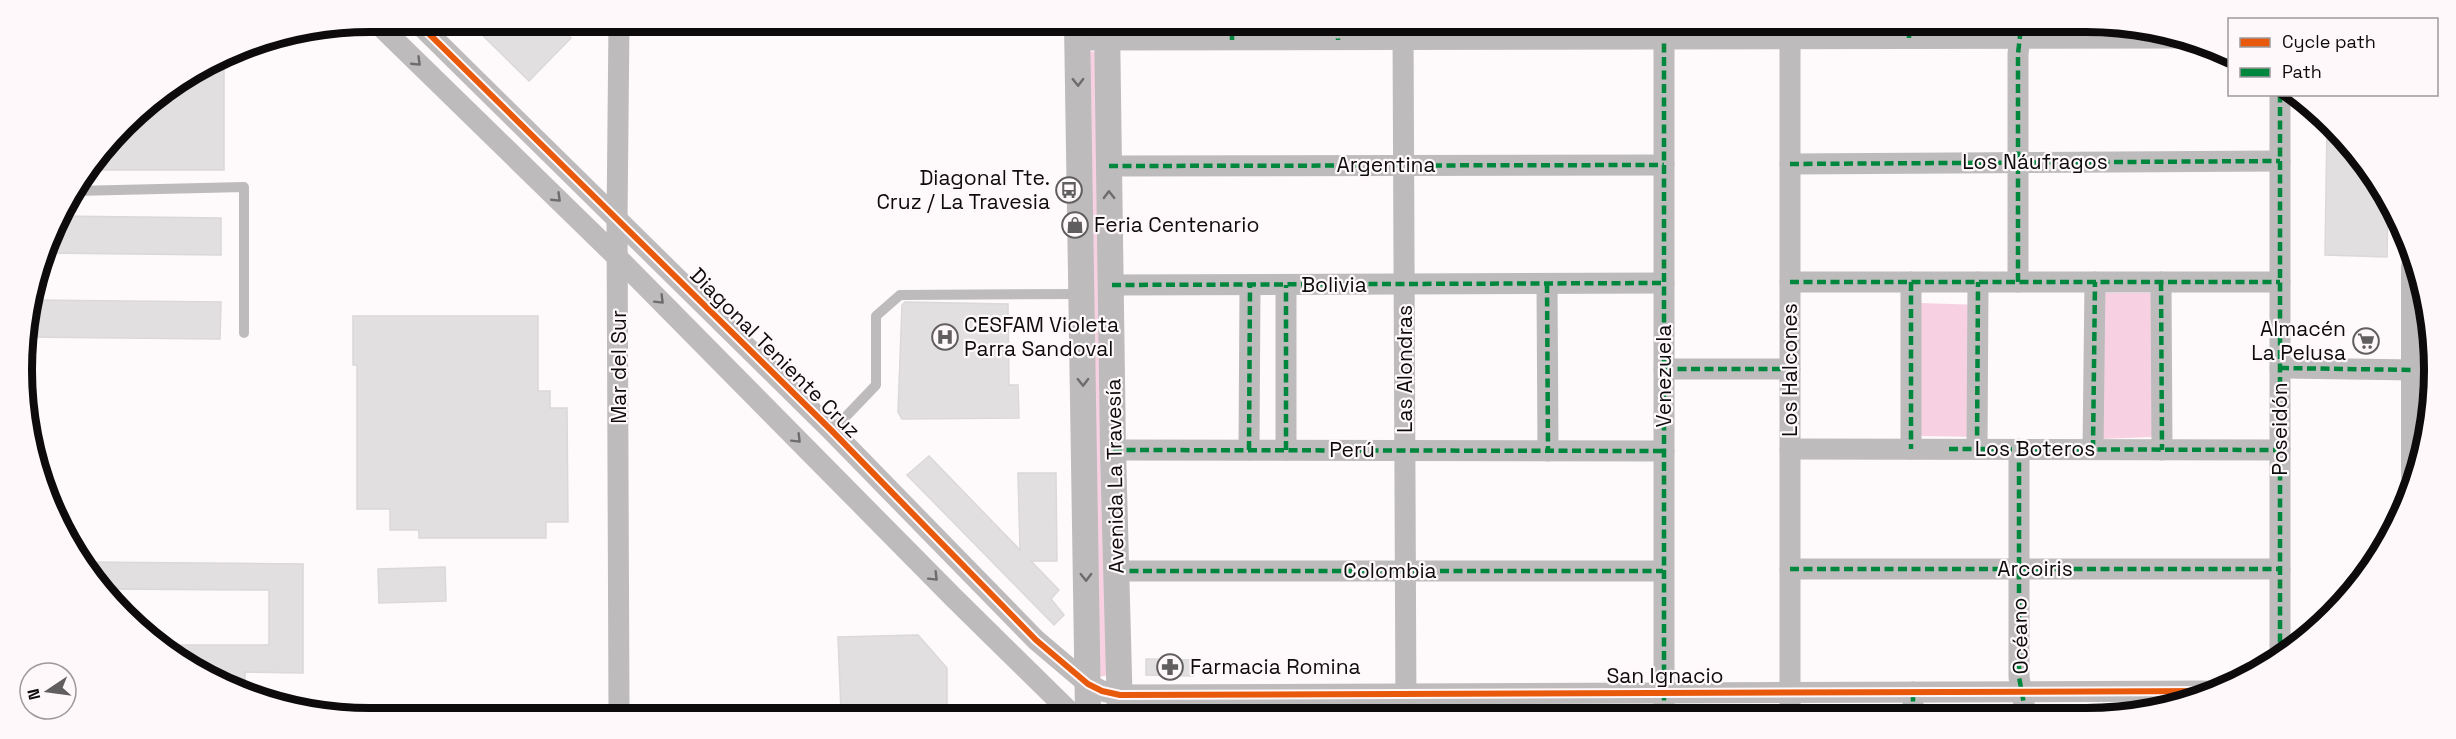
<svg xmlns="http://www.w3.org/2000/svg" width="2456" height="739" viewBox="0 0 2456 739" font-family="'Space Grotesk',sans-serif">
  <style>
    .green { fill: #f7d1e1 }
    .building { fill: #e1dfe0; stroke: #dad8d8; stroke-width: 1.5 }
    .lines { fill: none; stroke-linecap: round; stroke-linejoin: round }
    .service { stroke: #bdbbbb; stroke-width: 10 }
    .minor { stroke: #bdbbbb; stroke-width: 21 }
    .tertiary { stroke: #bdbbbb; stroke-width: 26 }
    .quiet { stroke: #00873e; stroke-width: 4.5; stroke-dasharray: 9 4.5; stroke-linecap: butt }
    .cycleway-casing { stroke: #fff8fb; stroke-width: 10 }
    .cycleway { stroke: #e8590c; stroke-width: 6 }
    .oneway { stroke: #6e6c6c }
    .labels { text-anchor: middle; stroke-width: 4.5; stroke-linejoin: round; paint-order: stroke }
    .street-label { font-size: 21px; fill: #0d0b0c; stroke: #fff8fb }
    .poi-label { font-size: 21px; fill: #0d0b0c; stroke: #fff8fb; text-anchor: start }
    .rim { fill: none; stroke: #0d0b0c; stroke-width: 8 }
  </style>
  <rect width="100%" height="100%" fill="#fef9fb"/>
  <g class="green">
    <polygon points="1088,51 1097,52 1111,675 1097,677"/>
    <polygon points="2103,293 2154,293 2152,437 2099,439"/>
    <polygon points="1920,303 1982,305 1984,437 1917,436"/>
    <polygon points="2150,705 2150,709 2132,715 2034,715 2034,707"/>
  </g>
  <g class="building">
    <polygon points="468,21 498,21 512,35 525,22 555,22 571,38 529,81"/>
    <polygon points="224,55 224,170 92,170 139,108"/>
    <polygon points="2327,127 2376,176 2388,203 2387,257 2325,255"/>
    <polygon points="57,216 221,218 221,255 46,253"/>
    <polygon points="31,300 221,302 220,339 25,337 24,324"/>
    <polygon points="905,302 1008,304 1009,385 1018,385 1019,418 902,419 898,412 902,305"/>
    <polygon points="353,316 538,316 538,391 550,391 550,408 567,408 568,522 546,522 546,538 419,538 419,530 390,530 390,509 357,509 357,365 353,365"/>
    <polygon points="929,456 1020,550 1018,473 1056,473 1057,561 1031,561 1059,590 1051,599 1064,615 1054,625 907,475"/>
    <polygon points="79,562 303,564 303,673 245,672 245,681 228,681 176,659 162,645 269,645 269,590 106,589"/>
    <polygon points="445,567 446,601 379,603 378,569"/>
    <polygon points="918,635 947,668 947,713 841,712 838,637"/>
    <polygon points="1146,659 1193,660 1193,676 1146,675"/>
  </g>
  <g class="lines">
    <g class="service">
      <polyline points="75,191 244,187 244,333"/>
      <polyline points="832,431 876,385 876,316 900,295 1081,294"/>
    </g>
    <g class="minor">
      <polyline points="375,21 619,259 954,598 1071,713"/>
      <polyline points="416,21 832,431 1036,640 1088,684 1102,691 1120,695 2210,691"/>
      <polyline points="1790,26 1790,714"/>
      <polyline points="1403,27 1406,714"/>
      <polyline points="1077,40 2179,38"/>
      <polyline points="1790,164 2280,161"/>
      <polyline points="1109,166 1664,165"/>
      <polyline points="1790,282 2280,282"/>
      <polyline points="1911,282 1911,449"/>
      <polyline points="2018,282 2018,54 2021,27"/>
      <polyline points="2161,282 2162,450"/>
      <polyline points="1547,284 1548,451"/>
      <polyline points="1112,285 1664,283"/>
      <polyline points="2280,368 2414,370"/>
      <polyline points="1664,369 1790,369"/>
      <polyline points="1790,449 2280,450"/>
      <polyline points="1977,449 1978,282"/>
      <polyline points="2019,449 2019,677 2026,715"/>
      <polyline points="2093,449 2095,282"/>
      <polyline points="1113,450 1664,451"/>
      <polyline points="1249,450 1250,285"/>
      <polyline points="1286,450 1286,285"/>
      <polyline points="1790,569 2280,569"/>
      <polyline points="1116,571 1663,571"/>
      <polyline points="2280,656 2280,94"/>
      <polyline points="619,712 617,221 619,22"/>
      <polyline points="1664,714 1664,39"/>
      <polyline points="1913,715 1913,692"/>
    </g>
    <g class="tertiary">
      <polyline points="1077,24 1088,713"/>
      <polyline points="1107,24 1113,450 1120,713"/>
      <polyline points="2414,267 2414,475"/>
    </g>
    <g class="quiet">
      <polyline points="1338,25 1338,40"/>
      <polyline points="1624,26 1624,39"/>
      <polyline points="2163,31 2163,38"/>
      <polyline points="1909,38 1909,27"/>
      <polyline points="1232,40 1232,24"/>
      <polyline points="1790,164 2280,161"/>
      <polyline points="1109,166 1664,165"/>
      <polyline points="1790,282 2280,282"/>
      <polyline points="1911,282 1911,449"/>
      <polyline points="2018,282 2018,54 2021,27"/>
      <polyline points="2161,282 2162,450"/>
      <polyline points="1547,284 1548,451"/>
      <polyline points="1112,285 1664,283"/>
      <polyline points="2280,368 2414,370"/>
      <polyline points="1664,369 1790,369"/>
      <polyline points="1949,449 2280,450"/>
      <polyline points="1977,449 1978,282"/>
      <polyline points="2019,449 2019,677 2026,715"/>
      <polyline points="2093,449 2095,282"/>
      <polyline points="1113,450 1664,451"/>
      <polyline points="1249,450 1250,285"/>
      <polyline points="1286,450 1286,285"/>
      <polyline points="1790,569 2280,569"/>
      <polyline points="1116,571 1663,571"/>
      <polyline points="2280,656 2280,94"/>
      <polyline points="2160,691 2160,707"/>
      <polyline points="1664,714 1664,39"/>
      <polyline points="1913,715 1913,692"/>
    </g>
    <g class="cycleway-casing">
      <polyline id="cycleway" points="416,21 832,431 1036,640 1088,684 1102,691 1120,695 2210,691"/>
    </g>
    <use href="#cycleway" class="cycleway"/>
  </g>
  <defs><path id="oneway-chevron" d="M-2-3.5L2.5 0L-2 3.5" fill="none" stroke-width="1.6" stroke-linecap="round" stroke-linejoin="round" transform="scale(1.5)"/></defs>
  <g class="oneway">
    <use href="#oneway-chevron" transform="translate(417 62) rotate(44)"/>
    <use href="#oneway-chevron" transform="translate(1078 82) rotate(89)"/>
    <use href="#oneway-chevron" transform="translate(1109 195) rotate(-91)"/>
    <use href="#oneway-chevron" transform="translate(557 198) rotate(44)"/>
    <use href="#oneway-chevron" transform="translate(660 300) rotate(45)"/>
    <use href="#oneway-chevron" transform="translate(1083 382) rotate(89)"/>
    <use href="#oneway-chevron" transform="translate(797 439) rotate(45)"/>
    <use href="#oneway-chevron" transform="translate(934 577) rotate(45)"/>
    <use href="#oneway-chevron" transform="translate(1086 577) rotate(89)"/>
  </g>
  <defs>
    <g id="bus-ring" transform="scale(1.35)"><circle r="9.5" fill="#fff8fb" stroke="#615e60" stroke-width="1.5"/><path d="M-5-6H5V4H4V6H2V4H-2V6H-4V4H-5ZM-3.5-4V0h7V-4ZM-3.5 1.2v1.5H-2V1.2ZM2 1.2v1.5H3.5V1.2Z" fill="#615e60"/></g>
    <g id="shop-ring" transform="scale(1.35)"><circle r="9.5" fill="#fff8fb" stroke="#615e60" stroke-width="1.5"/><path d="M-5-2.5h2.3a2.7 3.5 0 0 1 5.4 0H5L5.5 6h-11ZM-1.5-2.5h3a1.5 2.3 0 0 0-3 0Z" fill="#615e60"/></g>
    <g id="hospital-ring" transform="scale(1.35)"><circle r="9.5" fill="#fff8fb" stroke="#615e60" stroke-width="1.5"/><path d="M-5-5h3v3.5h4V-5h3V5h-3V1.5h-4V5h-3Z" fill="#615e60"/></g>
    <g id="supermarket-ring" transform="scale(1.35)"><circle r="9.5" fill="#fff8fb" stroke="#615e60" stroke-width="1.5"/><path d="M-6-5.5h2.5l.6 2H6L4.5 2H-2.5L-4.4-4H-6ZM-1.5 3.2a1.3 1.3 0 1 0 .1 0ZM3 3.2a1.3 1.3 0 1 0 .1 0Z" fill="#615e60"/></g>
    <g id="pharmacy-ring" transform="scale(1.35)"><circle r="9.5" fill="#fff8fb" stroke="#615e60" stroke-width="1.5"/><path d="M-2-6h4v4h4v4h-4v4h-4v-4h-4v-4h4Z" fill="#615e60"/></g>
  </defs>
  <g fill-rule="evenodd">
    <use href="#bus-ring" x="1069" y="190"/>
    <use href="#shop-ring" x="1075" y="225"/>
    <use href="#hospital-ring" x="945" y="337"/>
    <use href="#supermarket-ring" x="2366" y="341"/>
    <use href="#pharmacy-ring" x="1170" y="667"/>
  </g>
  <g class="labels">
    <g class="street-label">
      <text x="2035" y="169">Los Náufragos</text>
      <text x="1386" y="172">Argentina</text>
      <text x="1334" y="292">Bolivia</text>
      <text transform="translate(775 353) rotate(45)" y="7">Diagonal Teniente Cruz</text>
      <text transform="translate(619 367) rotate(-90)" y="7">Mar del Sur</text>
      <text transform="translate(1405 369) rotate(-90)" y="7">Las Alondras</text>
      <text transform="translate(1790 370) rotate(-90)" y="7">Los Halcones</text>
      <text transform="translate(1664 376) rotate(-90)" y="7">Venezuela</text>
      <text transform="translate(2280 429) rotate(-90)" y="7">Poseidón</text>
      <text x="2035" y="456">Los Boteros</text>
      <text x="1352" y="457">Perú</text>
      <text transform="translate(1115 476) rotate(-91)" y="7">Avenida La Travesía</text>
      <text x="2035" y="576">Arcoiris</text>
      <text x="1390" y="578">Colombia</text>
      <text transform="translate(2020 636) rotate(-91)" y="7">Océano</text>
      <text x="1665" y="683">San Ignacio</text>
    </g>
    <g class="poi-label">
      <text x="1050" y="185" text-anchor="end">Diagonal Tte.<tspan x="1050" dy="24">Cruz / La Travesia</tspan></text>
      <text x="1094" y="232">Feria Centenario</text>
      <text x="964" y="332">CESFAM Violeta<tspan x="964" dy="24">Parra Sandoval</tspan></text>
      <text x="2346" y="336" text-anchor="end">Almacén<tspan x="2346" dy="24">La Pelusa</tspan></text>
      <text x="1190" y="674">Farmacia Romina</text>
    </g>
  </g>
  <path d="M0 0H2456V739H0ZM370 32H2086A338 338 0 0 1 2424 370V370A338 338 0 0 1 2086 708H370A338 338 0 0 1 32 370V370A338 338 0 0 1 370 32Z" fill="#fff8fb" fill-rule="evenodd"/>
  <path class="rim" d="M370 32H2086A338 338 0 0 1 2424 370V370A338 338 0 0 1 2086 708H370A338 338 0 0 1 32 370V370A338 338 0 0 1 370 32Z"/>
  <rect x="2228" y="18" width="210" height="78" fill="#fff8fb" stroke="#9e999b" stroke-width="1.5"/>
  <rect x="2240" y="38" width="30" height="9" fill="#e8590c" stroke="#9e999b" stroke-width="1.5"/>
  <text x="2282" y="48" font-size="18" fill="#0d0b0c">Cycle path</text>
  <rect x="2240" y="68" width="30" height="9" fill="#00873e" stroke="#9e999b" stroke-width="1.5"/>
  <text x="2282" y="78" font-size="18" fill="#0d0b0c">Path</text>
  <g transform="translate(48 691) rotate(257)"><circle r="28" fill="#fff8fb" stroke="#9e999b" stroke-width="1.5"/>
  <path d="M0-4.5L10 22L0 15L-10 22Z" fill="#615e60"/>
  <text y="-9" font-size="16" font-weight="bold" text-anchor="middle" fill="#0d0b0c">N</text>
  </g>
</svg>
